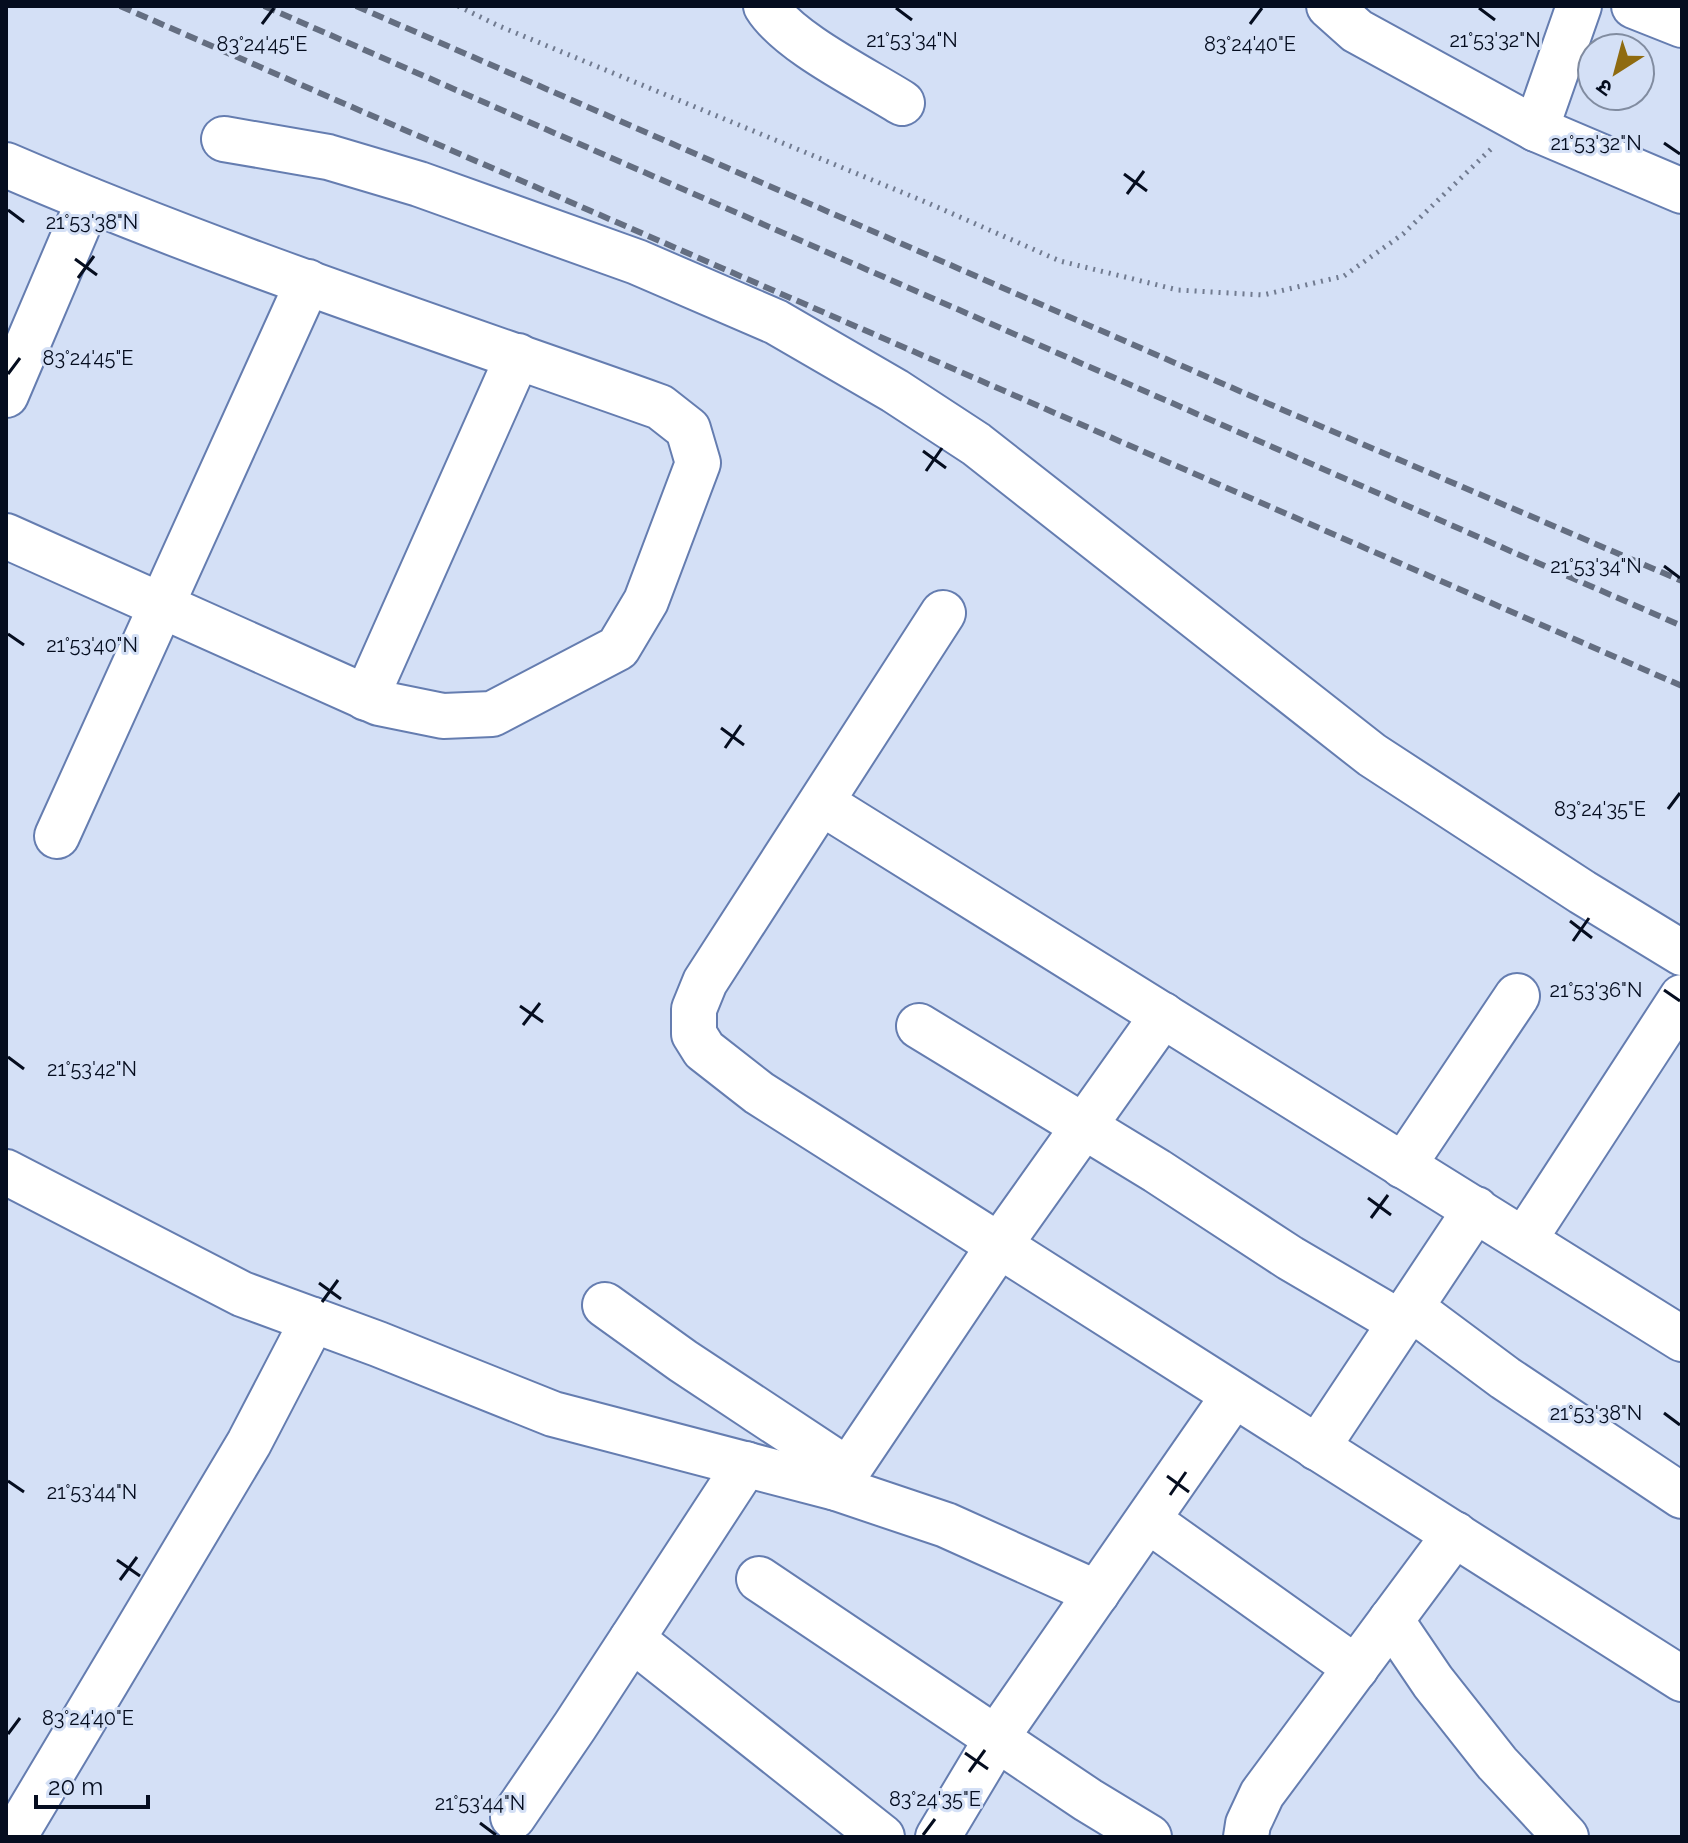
<svg xmlns="http://www.w3.org/2000/svg" width="1688" height="1843" viewBox="0 0 1688 1843" font-family="Raleway,'Noto Sans Devanagari',sans-serif">
  <style>
    .lines { fill: none; stroke-linecap: round; stroke-linejoin: round }
    .minor-casing { stroke: #657db0; stroke-width: 48 }
    .path { stroke: #717b90; stroke-width: 5; stroke-dasharray: 2 6; stroke-linecap: butt }
    .minor { stroke: #fff; stroke-width: 44 }
    .rail { stroke: #646e81; stroke-width: 6; stroke-dasharray: 12 6; stroke-linecap: butt }
    .ticks { fill: none; stroke: #050d1f; stroke-width: 3 }
    .ticks-label { font-size: 20px; text-anchor: middle; fill: #050d1f; stroke: #d4e0f6; stroke-width: 6; stroke-linejoin: round; paint-order: stroke }
  </style>
  <rect width="100%" height="100%" fill="#d4e0f6"/>
  <g class="lines">
    <g class="minor-casing">
      <g id="minor">
        <path d="M766,6C788,42 864,79 902,103"/>
        <polyline points="1329,6 1357,31 1536,129 1682,191"/>
        <polyline points="1634,6 1682,25"/>
        <polyline points="1536,129 1579,6"/>
        <polyline points="224,139 328,157 419,184 637,262 776,322 895,391 976,444 1372,755 1582,892 1682,953"/>
        <path d="M6,165C219,257 441,329 660,407L688,429L698,463L646,601L618,648L492,714L443,716L379,703L6,536"/>
        <polyline points="6,395 89,200"/>
        <polyline points="943,613 705,982 694,1009 694,1034 704,1050 759,1093 1682,1679"/>
        <polyline points="366,698 518,356"/>
        <polyline points="822,803 1682,1339"/>
        <polyline points="57,836 308,282"/>
        <polyline points="919,1026 1157,1171 1290,1258 1401,1323"/>
        <polyline points="1403,1166 1517,996"/>
        <polyline points="6,1172 242,1294 378,1344 553,1414 836,1488 946,1525 1097,1593"/>
        <polyline points="1524,1240 1682,997"/>
        <polyline points="605,1305 683,1361 848,1470"/>
        <polyline points="1411,1308 1505,1378 1682,1496"/>
        <polyline points="1317,1448 1476,1209"/>
        <polyline points="836,1488 998,1247 1163,1015"/>
        <polyline points="1148,1520 1356,1668"/>
        <polyline points="759,1579 1088,1800 1149,1837"/>
        <polyline points="1391,1620 1433,1682 1497,1763 1566,1837"/>
        <polyline points="632,1639 882,1837"/>
        <polyline points="513,1817 575,1726 746,1464"/>
        <polyline points="14,1837 249,1443 313,1320"/>
        <polyline points="938,1837 1005,1725 1234,1395"/>
        <polyline points="1246,1837 1248,1824 1262,1794 1455,1534"/>
      </g>
    </g>
    <polyline class="path" points="458,6 499,26 928,203 1060,261 1178,290 1263,295 1344,276 1403,234 1491,149"/>
    <use href="#minor" class="minor"/>
    <g class="rail">
      <polyline points="120,6 1682,686"/>
      <polyline points="264,6 1682,626"/>
      <polyline points="356,6 1290,413 1682,581"/>
    </g>
  </g>
  <path class="ticks" d="M896,8L912,20M1479,8L1495,20M262,24L274,8M1250,24L1262,8M1664,143L1680,154M1124,174L1147,191M1127,194L1144,171M8,210L24,222M75,259L97,275M78,278L94,256M8,374L20,358M923,451L946,468M926,471L942,448M1664,566L1680,578M8,634L24,645M721,728L744,745M725,748L741,725M1668,809L1680,793M1570,921L1592,938M1573,941L1589,918M1664,990L1680,1001M520,1006L543,1022M523,1025L540,1003M8,1057L24,1069M1368,1198L1391,1215M1371,1218L1388,1195M319,1283L341,1299M322,1302L338,1280M1664,1413L1680,1425M1167,1476L1189,1492M8,1481L24,1492M1170,1495L1186,1472M117,1560L140,1576M120,1580L137,1557M8,1734L20,1718M965,1753L988,1769M969,1772L985,1750M480,1823L496,1835M923,1835L935,1819"/>
  <g class="ticks-label">
    <text x="912" y="47">21°53'34"N</text>
    <text x="1495" y="47">21°53'32"N</text>
    <text x="262" y="51">83°24'45"E</text>
    <text x="1250" y="51">83°24'40"E</text>
    <text x="1596" y="150">21°53'32"N</text>
    <text x="92" y="229">21°53'38"N</text>
    <text x="88" y="365">83°24'45"E</text>
    <text x="1596" y="573">21°53'34"N</text>
    <text x="92" y="652">21°53'40"N</text>
    <text x="1600" y="816">83°24'35"E</text>
    <text x="1596" y="997">21°53'36"N</text>
    <text x="92" y="1076">21°53'42"N</text>
    <text x="1596" y="1420">21°53'38"N</text>
    <text x="92" y="1499">21°53'44"N</text>
    <text x="88" y="1725">83°24'40"E</text>
    <text x="935" y="1806">83°24'35"E</text>
    <text x="480" y="1810">21°53'44"N</text>
  </g>
  <rect width="1688" height="1843" fill="none" stroke="#050d1f" stroke-width="16"/>
  <g transform="translate(1616 72) rotate(216)"><circle r="38" fill="#d4e0f6" stroke="#818ca0" stroke-width="2"/>
  <path d="M0-6L14 30L0 20L-14 30Z" fill="#8f6b10"/>
  <text y="-12" font-size="22" font-weight="bold" text-anchor="middle" fill="#050d1f">उ</text>
  </g>
  <path d="M36 1795v12h112v-12" fill="none" stroke="#050d1f" stroke-width="4"/>
  <text x="48" y="1795" font-size="24" fill="#050d1f" stroke="#d4e0f6" stroke-width="6" paint-order="stroke">20 m</text>
</svg>
